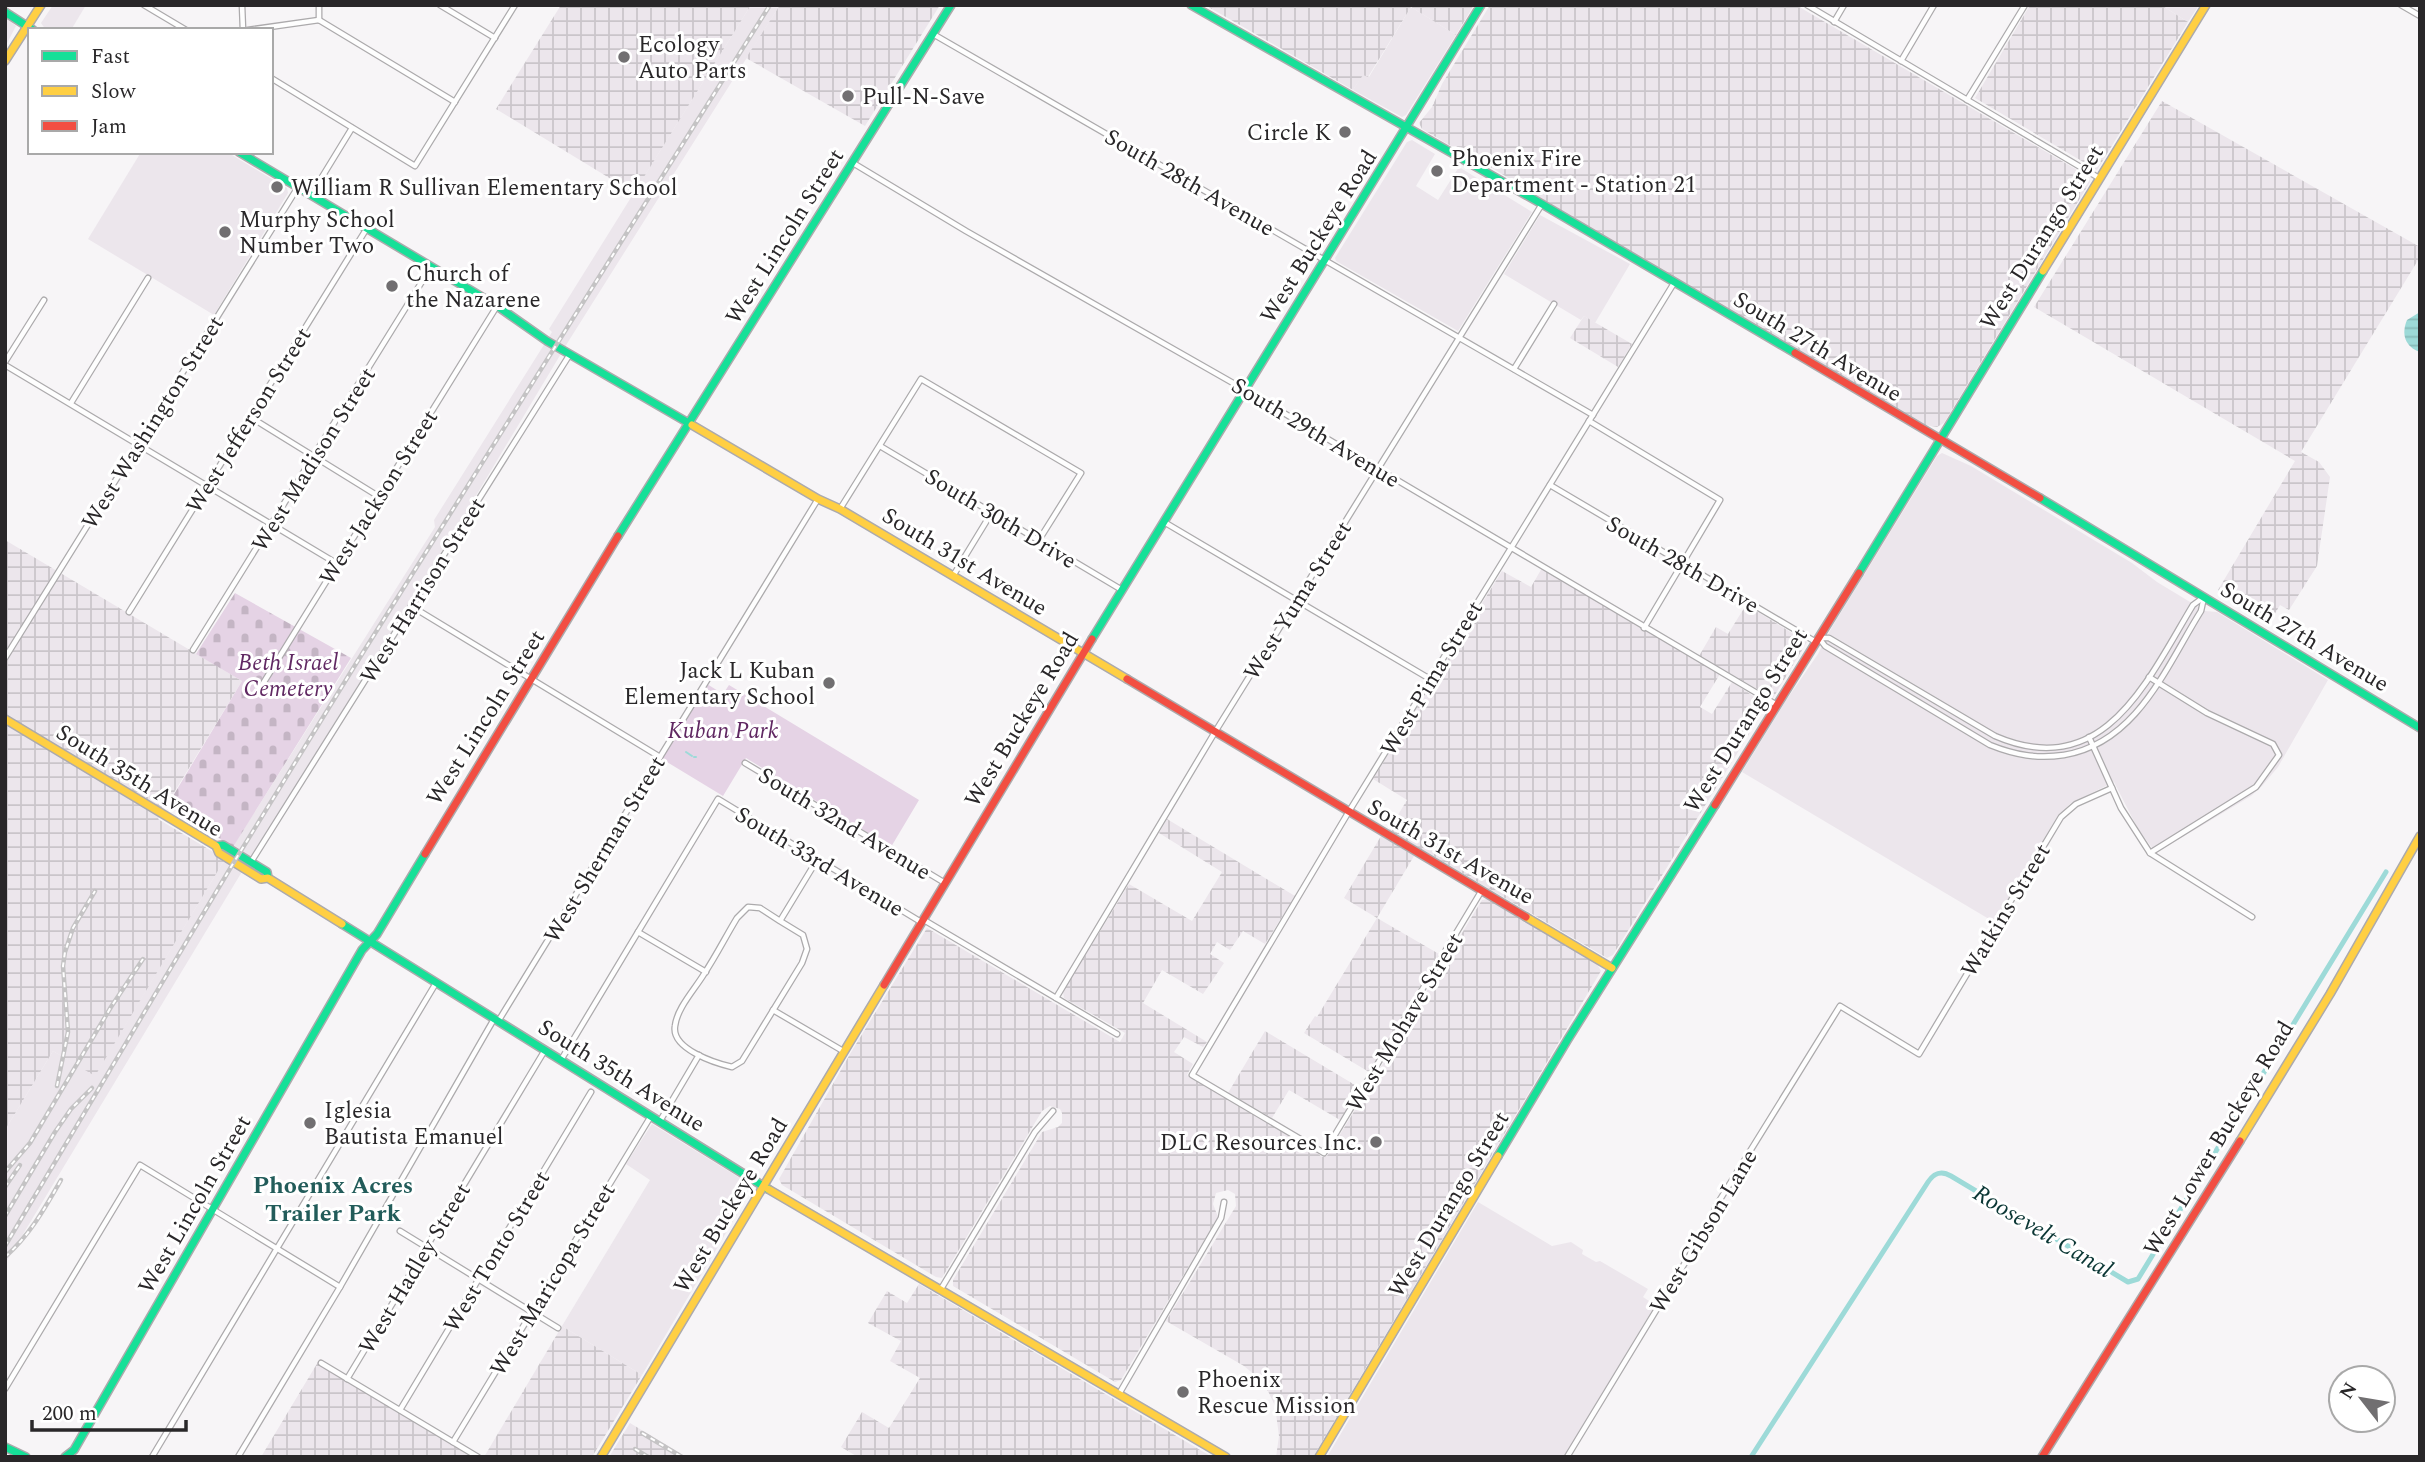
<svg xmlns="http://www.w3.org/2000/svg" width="2425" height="1462" viewBox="0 0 2425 1462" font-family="Spectral,serif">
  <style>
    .built { fill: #ece6ec }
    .industrial { fill: url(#industrial-grid) }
    .cemetery { fill: url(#cemetery-stones) }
    .park { fill: #e5d3e5 }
    .water { fill: url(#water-rules) }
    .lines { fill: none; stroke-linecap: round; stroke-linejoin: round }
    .stream { stroke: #9ddad8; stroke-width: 2 }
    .canal { stroke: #9ddad8; stroke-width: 5 }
    .street-casing { stroke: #acaaac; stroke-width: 7 }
    .fast-casing { stroke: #acaaac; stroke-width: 10 }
    .slow-casing { stroke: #acaaac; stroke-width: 10 }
    .jam-casing { stroke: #acaaac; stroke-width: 10 }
    .street { stroke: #fefefe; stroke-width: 4.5 }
    .fast { stroke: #16e098; stroke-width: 7 }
    .slow { stroke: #ffcf43; stroke-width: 7 }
    .jam { stroke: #f24e42; stroke-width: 7 }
    .rail-casing { stroke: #c4c3c4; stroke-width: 4.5 }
    .rail { stroke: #fff; stroke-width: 2; stroke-dasharray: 5; stroke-linecap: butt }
    .poi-dot { fill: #716f71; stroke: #fff; stroke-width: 2.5 }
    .labels { text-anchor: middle; stroke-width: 6; stroke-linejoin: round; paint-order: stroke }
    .poi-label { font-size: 23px; fill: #292729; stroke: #fff; text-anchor: start }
    .street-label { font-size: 23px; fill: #292729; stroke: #fff }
    .park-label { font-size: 23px; font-style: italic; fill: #602862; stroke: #fff }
    .neighbourhood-label { font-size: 24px; font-weight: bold; fill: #225c5a; stroke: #fff }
    .water-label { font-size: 24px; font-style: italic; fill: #0b3735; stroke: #fff }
  </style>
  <defs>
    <pattern id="industrial-grid" width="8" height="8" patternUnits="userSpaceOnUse" patternTransform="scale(1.75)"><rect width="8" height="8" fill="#ece6ec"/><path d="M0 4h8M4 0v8" fill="none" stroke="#cac5ca"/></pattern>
    <pattern id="cemetery-stones" width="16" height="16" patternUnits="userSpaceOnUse" patternTransform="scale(1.75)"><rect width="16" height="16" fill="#e5d3e5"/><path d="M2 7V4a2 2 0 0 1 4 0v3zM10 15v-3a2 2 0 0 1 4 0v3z" fill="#c4b5c4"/></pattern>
    <pattern id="water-rules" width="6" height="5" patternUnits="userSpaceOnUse" patternTransform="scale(1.75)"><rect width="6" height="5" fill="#9ddad8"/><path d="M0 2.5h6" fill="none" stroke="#87bbb9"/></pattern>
  </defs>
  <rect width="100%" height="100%" fill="#f7f5f7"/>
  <g class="built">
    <polygon points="53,5 86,5 71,30 46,30 41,23"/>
    <polygon points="751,5 780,5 568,342 471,504 243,870 5,1264 5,1130 53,1051 95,1075 225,859 435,527 434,520 552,332 549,329"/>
    <polygon points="2161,5 2199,5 2188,22"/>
    <polygon points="1411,7 1456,35 1406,115 1402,117 1353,90 1363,74 1369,77"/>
    <polygon points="5,17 16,26 5,47"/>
    <polygon points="1412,140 1435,154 1416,186 1438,200 1459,167 1532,212 1458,331 1336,261 1335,258 1407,142"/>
    <polygon points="141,152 227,152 287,188 288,193 214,315 88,239"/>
    <polygon points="1540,215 1630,264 1595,323 1584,316 1581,320 1504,274"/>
    <polygon points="1942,453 1971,466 2132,563 2157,582 2205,611 2217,612 2328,680 2278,767 2262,786 2251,796 2156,853 2138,829 2114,782 2071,803 2058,815 1994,922 1742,772 1785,702 1818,654 1832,627 1937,456"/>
    <polygon points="652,1124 748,1183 752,1189 642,1375 562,1326 650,1180 626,1164"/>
    <polygon points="1478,1202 1552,1246 1571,1242 1583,1250 1582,1254 1596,1262 1600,1261 1648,1289 1643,1297 1655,1305 1564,1457 1327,1457"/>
  </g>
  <g class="industrial">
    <polygon points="561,5 751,5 634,193 496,109"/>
    <polygon points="780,5 940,5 865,126 746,58"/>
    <polygon points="1205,5 1474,5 1456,35 1411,7 1368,77 1363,75 1353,90"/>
    <polygon points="1490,5 1796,5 2089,177 2090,182 1944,423 1937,427 1925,425 1676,280 1456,146 1451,146 1422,129 1419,123 1432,107 1442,84"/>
    <polygon points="2030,5 2161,5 2188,22 2097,170 1975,98"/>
    <polygon points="2162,101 2420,247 2420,257 2301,452 2319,462 2330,477 2317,566 2289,610 2280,605 2270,622 2218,590 2295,461 2034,307"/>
    <polygon points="1584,316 1632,344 1618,367 1570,338"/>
    <polygon points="5,540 242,681 158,819 225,859 95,1076 53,1051 5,1130"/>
    <polygon points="1542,568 1720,674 1700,707 1712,714 1732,682 1767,705 1613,955 1607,958 1391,831 1387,833 1407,800 1373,779 1502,571 1531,587"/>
    <polygon points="1746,605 1807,642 1773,698 1699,656 1716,627 1728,634"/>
    <polygon points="1167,819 1295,896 1265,944 1243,931 1230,950 1217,942 1210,954 1224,963 1203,994 1162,970 1143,1003 1207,1042 1203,1047 1184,1037 1174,1052 1193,1064 1187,1075 1311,1148 1322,1157 1327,1156 1482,900 1487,899 1597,964 1601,971 1313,1457 1276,1457 1279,1436 1275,1406 1268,1391 1256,1376 1244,1366 1166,1321 1236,1206 1235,1194 1228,1190 1216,1193 1213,1204 1218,1217 1121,1380 1115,1382 953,1286 953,1280 1042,1132 1058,1127 1062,1123 1062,1113 1060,1109 1050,1106 1042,1111 942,1278 936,1277 782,1185 779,1179 850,1054 927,928 1120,1042 1125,1033 1064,998 1063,992 1129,884 1192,921 1222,872 1159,833"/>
    <polygon points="1381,836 1414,856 1377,918 1439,954 1369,1072 1304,1033 1315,1016 1317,1017 1377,918 1344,898"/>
    <polygon points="1265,1031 1360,1088 1340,1120 1289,1090 1272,1118 1228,1093"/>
    <polygon points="919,1284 1212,1457 858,1457 841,1447 862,1412 889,1428 920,1378 890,1361 901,1341 868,1323 887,1291 907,1303"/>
    <polygon points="562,1326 642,1375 592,1457 484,1457"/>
    <polygon points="318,1362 472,1457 261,1457"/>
    <polygon points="630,1423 686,1457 609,1457"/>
  </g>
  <polygon class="cemetery" points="235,593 351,658 233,847 167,806 242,681 196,654"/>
  <polygon class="park" points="707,684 723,694 729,685 919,800 891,847 746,758 723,796 662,759"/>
  <path class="water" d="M2420,312V352C2405,347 2401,334 2407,320Z"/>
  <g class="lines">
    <g class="stream">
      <polyline points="686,752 692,756"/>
      <polyline points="694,757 696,757"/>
    </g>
    <path class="canal" d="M1751,1457L1928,1182C1934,1173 1941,1170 1951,1176L2128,1282L2138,1279L2386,872"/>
    <g class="street-casing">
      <g id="street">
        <polyline points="144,5 186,30"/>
        <polyline points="242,5 243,30"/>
        <polyline points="319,5 319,20"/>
        <polyline points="440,5 495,38"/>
        <polyline points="1807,5 2099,178"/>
        <polyline points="2401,5 2420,16"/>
        <polyline points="319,20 455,102"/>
        <polyline points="1834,22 1844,5"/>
        <polyline points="248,30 319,20"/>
        <polyline points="933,34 1593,415"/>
        <polyline points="1901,61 1934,5"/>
        <polyline points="271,78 415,166 515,5"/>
        <polyline points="1967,100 2025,5"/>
        <polyline points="853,163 966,231 1233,383 1777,705"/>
        <polyline points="311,195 352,128"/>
        <polyline points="5,362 44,300"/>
        <polyline points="5,365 336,563"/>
        <polyline points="1514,369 1554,304"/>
        <polyline points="71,403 148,278"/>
        <polyline points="250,417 378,496"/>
        <polyline points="1589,421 1720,500 1644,628"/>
        <polyline points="880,446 1122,590"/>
        <polyline points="1550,485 1816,642"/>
        <polyline points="840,509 921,379 1081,473 1039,540"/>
        <polyline points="1164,522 1430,679"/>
        <polyline points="953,576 992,512"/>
        <polyline points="411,606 660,757"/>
        <polyline points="129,612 367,228"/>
        <path d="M1819,638L1825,646L1990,745C2015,755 2037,759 2064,755C2137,743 2166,667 2201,611L2204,597"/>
        <path d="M1820,638H1829L1995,736C2104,783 2147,681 2193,605L2204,597"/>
        <polyline points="193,650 431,267"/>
        <polyline points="5,658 298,187"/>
        <polyline points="2149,677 2207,713 2273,744 2279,755 2256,787 2150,853"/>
        <polyline points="259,690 497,306"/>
        <polyline points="2089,737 2121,808 2150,853 2252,917"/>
        <polyline points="745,763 945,883"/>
        <polyline points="251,862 570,354"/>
        <polyline points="1482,890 1324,1153 1192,1075 1348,813 1674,283"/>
        <polyline points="924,920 1117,1034"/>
        <path d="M780,921L760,908L748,907L737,918C726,936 716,956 704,974C695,989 677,1008 675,1026C671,1049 715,1063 732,1067L742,1061L802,963L807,949L803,935L780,921L817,860"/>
        <polyline points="638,932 706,972"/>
        <polyline points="1056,998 1215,732 1542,204"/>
        <polyline points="773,1010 843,1051"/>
        <polyline points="499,1020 818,499"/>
        <polyline points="561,1060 718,799 921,922"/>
        <polyline points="660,1121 699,1055"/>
        <polyline points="400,1231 558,1328"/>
        <polyline points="941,1289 1035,1132 1053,1111"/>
        <polyline points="321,1363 478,1457"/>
        <polyline points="347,1379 545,1050"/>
        <polyline points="5,1389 140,1165 340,1287"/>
        <polyline points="1119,1394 1221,1218 1224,1202"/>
        <polyline points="400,1410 591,1092"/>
        <polyline points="453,1442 651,1116"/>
        <polyline points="152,1457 436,983"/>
        <polyline points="238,1457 340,1287 494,1019"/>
        <polyline points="1567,1457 1711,1220 1716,1206 1840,1006 1919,1054 2061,817 2076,804 2112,788"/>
      </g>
    </g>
    <g class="fast-casing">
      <g id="fast">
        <polyline points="1191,5 1542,204 1795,353"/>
        <polyline points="5,12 33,30"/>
        <polyline points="239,152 497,306 547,341 692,425"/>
        <polyline points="2040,498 2420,728"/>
        <polyline points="618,536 951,5"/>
        <polyline points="1859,573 2043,271"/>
        <polyline points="1092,639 1481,5"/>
        <polyline points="216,846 223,845 267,872 268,878"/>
        <polyline points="342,924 768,1189"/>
        <polyline points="1498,1156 1568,1039 1715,805"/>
        <polyline points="5,1447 26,1457"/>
        <polyline points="65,1457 74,1450 362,950 377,934 425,854"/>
      </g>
    </g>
    <g class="slow-casing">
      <g id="slow">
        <polyline points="5,61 41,5"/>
        <polyline points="2043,271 2206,5"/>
        <polyline points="692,425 818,499 840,509 1127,679"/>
        <polyline points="5,719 216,846 219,853 261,879 268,878 342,924"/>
        <polyline points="1526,917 1612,968"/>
        <polyline points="2240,1141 2330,994 2420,836"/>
        <polyline points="768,1189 1226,1457"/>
        <polyline points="601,1457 884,985"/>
        <polyline points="1319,1457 1498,1156"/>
      </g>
    </g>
    <g class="jam-casing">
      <g id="jam">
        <polyline points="1795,353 2040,498"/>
        <polyline points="1127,679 1526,917"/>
        <polyline points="1715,805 1859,573"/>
        <polyline points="425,854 618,536"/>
        <polyline points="884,985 1092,639"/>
        <polyline points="2042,1457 2240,1141"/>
      </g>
    </g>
    <use href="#street" class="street"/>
    <use href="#fast" class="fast"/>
    <use href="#slow" class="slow"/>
    <use href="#jam" class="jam"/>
    <g class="rail-casing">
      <g id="rail">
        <polyline points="57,1086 68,1032 63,966 65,952 73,928 95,891"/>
        <polyline points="5,1172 30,1143 111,1007 143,959"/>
        <polyline points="5,1187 20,1165"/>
        <polyline points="5,1216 55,1132 71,1109 92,1088"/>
        <polyline points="5,1246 234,862 357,662 770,5"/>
        <path d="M5,1257C30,1235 45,1208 61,1180"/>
        <polyline points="642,1433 682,1457"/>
        <polyline points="635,1449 648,1457"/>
      </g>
    </g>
    <use href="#rail" class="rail"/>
  </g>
  <g class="poi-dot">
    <circle cx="624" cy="57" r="7"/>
    <circle cx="848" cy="96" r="7"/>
    <circle cx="1345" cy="132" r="7"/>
    <circle cx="1437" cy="171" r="7"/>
    <circle cx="277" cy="187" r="7"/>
    <circle cx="225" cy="232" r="7"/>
    <circle cx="392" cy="286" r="7"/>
    <circle cx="829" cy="683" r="7"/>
    <circle cx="310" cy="1123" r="7"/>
    <circle cx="1376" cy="1142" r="7"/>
    <circle cx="1183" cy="1392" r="7"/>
  </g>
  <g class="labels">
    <g class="poi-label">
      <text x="638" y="52">Ecology<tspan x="638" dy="26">Auto Parts</tspan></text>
      <text x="862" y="104">Pull-N-Save</text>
      <text x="1331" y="140" text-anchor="end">Circle K</text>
      <text x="1451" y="166">Phoenix Fire<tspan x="1451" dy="26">Department - Station 21</tspan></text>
      <text x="291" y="195">William R Sullivan Elementary School</text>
      <text x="239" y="227">Murphy School<tspan x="239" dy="26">Number Two</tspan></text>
      <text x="406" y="281">Church of<tspan x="406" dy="26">the Nazarene</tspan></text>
      <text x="815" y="678" text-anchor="end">Jack L Kuban<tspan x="815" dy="26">Elementary School</tspan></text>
      <text x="324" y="1118">Iglesia<tspan x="324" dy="26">Bautista Emanuel</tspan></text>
      <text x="1362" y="1150" text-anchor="end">DLC Resources Inc.</text>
      <text x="1197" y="1387">Phoenix<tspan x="1197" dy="26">Rescue Mission</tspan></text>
    </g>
    <g class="street-label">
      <text transform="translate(1190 182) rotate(30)" y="8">South 28th Avenue</text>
      <text transform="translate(784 236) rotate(-58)" y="8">West Lincoln Street</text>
      <text transform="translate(1318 236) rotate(-58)" y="8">West Buckeye Road</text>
      <text transform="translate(2041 237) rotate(-58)" y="8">West Durango Street</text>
      <text transform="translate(1818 346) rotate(31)" y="8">South 27th Avenue</text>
      <text transform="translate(248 420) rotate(-58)" y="8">West Jefferson Street</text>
      <text transform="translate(152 422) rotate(-58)" y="8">West Washington Street</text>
      <text transform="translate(1316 432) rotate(31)" y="8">South 29th Avenue</text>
      <text transform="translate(313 459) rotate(-58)" y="8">West Madison Street</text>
      <text transform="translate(378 497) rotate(-58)" y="8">West Jackson Street</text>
      <text transform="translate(1001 518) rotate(31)" y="8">South 30th Drive</text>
      <text transform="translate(965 561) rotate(31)" y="8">South 31st Avenue</text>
      <text transform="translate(1683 564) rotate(30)" y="8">South 28th Drive</text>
      <text transform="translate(422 590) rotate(-58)" y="8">West Harrison Street</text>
      <text transform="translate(1297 600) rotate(-58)" y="8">West Yuma Street</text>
      <text transform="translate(2305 636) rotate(31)" y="8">South 27th Avenue</text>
      <text transform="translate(1431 678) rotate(-59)" y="8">West Pima Street</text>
      <text transform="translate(485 717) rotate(-58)" y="8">West Lincoln Street</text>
      <text transform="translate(1021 719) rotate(-59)" y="8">West Buckeye Road</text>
      <text transform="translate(1745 720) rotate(-58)" y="8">West Durango Street</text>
      <text transform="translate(140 780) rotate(32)" y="8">South 35th Avenue</text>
      <text transform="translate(845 823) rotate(31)" y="8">South 32nd Avenue</text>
      <text transform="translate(604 849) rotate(-59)" y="8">West Sherman Street</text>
      <text transform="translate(1451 851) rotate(30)" y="8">South 31st Avenue</text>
      <text transform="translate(820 861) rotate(31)" y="8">South 33rd Avenue</text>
      <text transform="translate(2005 910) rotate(-59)" y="8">Watkins Street</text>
      <text transform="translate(1404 1022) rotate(-59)" y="8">West Mohave Street</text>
      <text transform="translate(622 1075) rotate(32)" y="8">South 35th Avenue</text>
      <text transform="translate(2218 1138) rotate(-59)" y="8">West Lower Buckeye Road</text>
      <text transform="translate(194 1204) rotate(-60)" y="8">West Lincoln Street</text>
      <text transform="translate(1448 1204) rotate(-59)" y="8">West Durango Street</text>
      <text transform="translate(730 1205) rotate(-59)" y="8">West Buckeye Road</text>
      <text transform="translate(1703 1231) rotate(-59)" y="8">West Gibson Lane</text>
      <text transform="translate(496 1251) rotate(-59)" y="8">West Tonto Street</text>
      <text transform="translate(414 1268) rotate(-59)" y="8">West Hadley Street</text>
      <text transform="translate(552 1279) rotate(-59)" y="8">West Maricopa Street</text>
    </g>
    <g class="park-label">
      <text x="288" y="670">Beth Israel<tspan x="288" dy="26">Cemetery</tspan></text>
      <text x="723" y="738">Kuban Park</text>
    </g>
    <g class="neighbourhood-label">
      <text x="333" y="1193">Phoenix Acres<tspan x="333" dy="28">Trailer Park</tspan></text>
    </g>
    <g class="water-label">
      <text transform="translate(2043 1231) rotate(31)" y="8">Roosevelt Canal</text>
    </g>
  </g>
  <rect width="2425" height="1462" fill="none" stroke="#292729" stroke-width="14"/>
  <rect x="28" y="28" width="245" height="126" fill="#ffffff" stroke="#a9a9a9" stroke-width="2"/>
  <rect x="42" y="51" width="35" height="10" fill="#16e098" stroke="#a9a9a9" stroke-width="2"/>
  <text x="91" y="63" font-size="21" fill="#292729">Fast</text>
  <rect x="42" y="86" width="35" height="10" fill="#ffcf43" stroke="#a9a9a9" stroke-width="2"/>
  <text x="91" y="98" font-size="21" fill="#292729">Slow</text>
  <rect x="42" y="121" width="35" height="10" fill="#f24e42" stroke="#a9a9a9" stroke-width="2"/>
  <text x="91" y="133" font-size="21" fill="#292729">Jam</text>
  <g transform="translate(2362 1399) rotate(301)"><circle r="33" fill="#ffffff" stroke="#a9a9a9" stroke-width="2"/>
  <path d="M0-5L12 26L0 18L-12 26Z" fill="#716f71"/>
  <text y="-10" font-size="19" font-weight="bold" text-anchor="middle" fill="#292729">N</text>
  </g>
  <path d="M32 1420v10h154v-10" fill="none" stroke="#292729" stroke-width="3.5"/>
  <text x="42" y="1420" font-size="21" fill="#292729" stroke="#ffffff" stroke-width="5" paint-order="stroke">200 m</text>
</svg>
